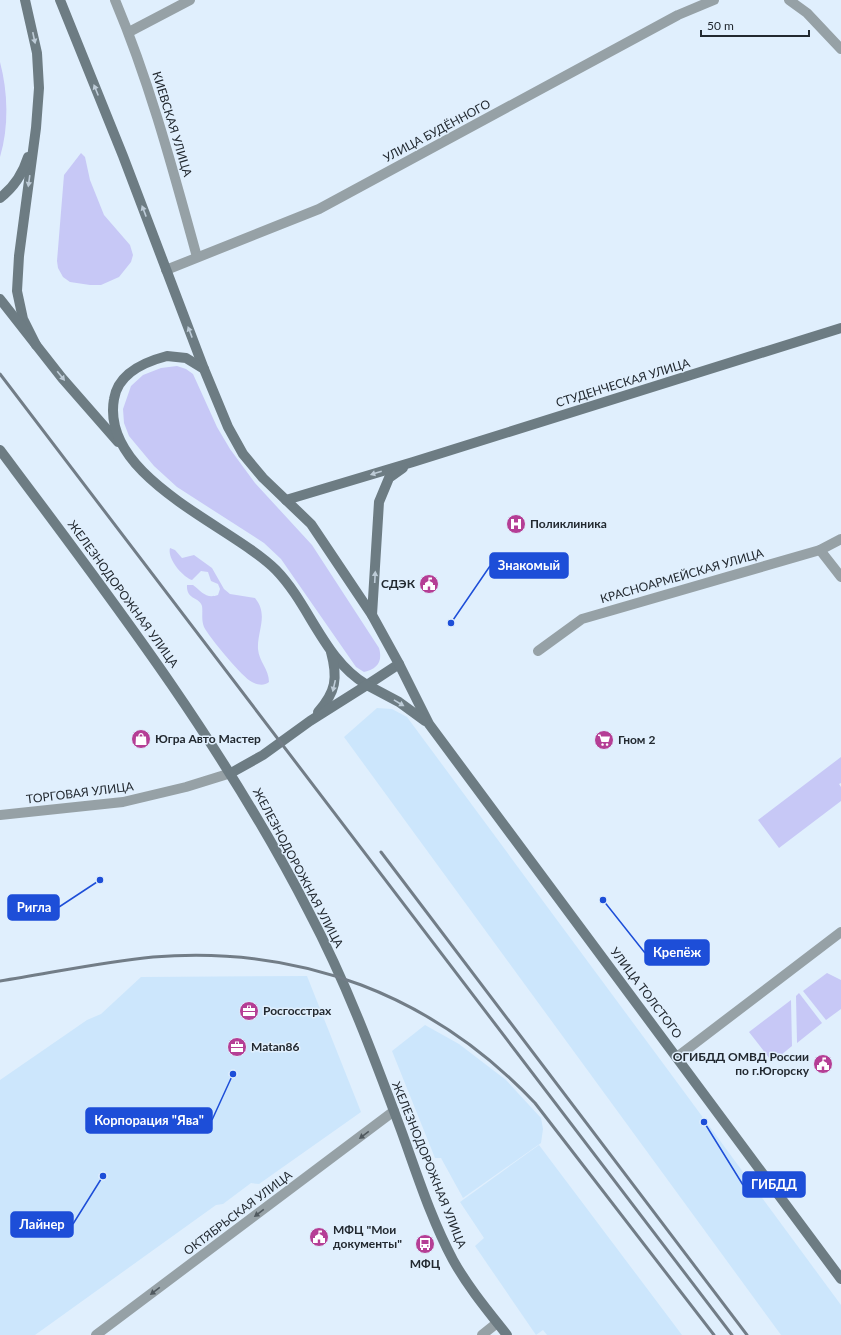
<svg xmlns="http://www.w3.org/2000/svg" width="841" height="1335" viewBox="0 0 841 1335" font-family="Lato,sans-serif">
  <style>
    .built { fill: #cce6fc }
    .green { fill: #c7c8f6 }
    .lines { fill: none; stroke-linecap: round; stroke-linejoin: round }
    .street { stroke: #96a1a6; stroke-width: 10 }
    .secondary { stroke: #6d7c83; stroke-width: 10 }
    .rail { stroke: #727d87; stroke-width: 3 }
    .oneway { fill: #beccd8 }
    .oneway2 { fill: #50595f }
    .labels { text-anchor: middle; stroke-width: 3; stroke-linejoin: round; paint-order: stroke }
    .street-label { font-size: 12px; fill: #222930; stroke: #e0effd }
    .poi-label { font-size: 12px; font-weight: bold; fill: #222930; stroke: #e0effd; text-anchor: start }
    .leader { fill: none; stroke: #1d4ed8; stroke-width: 1.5 }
    .callout-dot { fill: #1d4ed8; stroke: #e0effd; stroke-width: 1.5 }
    .callout { fill: #1d4ed8; stroke: #1d4ed8; stroke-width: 1.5 }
    .callout-label { font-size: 13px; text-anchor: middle; font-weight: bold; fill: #fff }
  </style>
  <rect width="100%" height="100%" fill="#e0effd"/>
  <g class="built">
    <polygon points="377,708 392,709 407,717 682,1089 841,1305 841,1335 781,1335 344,737"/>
    <polygon points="307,976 361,1112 259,1184 251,1183 223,1204 216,1205 35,1335 0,1335 0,1080 87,1020 101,1014 141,977"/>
    <polygon points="425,1025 459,1044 506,1080 541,1118 543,1129 541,1143 463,1198 441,1158 435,1158 392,1051"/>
    <polygon points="539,1145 682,1335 547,1335 543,1330 536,1335 475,1246 484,1238 460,1202"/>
  </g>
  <g class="green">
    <path d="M0,62C8,92 9,127 0,157Z"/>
    <polygon points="81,153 85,157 90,180 104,215 130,245 133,255 131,262 119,277 101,285 90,285 70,282 63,277 58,268 57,261 64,175"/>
    <path d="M177,366L186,369L193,374L217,427L230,449L255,483L312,545L379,648C383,662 377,669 364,672L356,667L281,559L264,543L177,487L154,466L129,436L124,423L123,409L131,386L143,375L161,368Z"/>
    <path d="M170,548L175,550L182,558L194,555L212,568L224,589L230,594L255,598C269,615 257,631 258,649C259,662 269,669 269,682C264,686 258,685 252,682C243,678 209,637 204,627C201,619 203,613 202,606C200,597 186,600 187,585H193C202,592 206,599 218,595L220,589L218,584L211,581L208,572L201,571L192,580C183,577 167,559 170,548Z"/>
    <polygon points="841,757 841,783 839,784 841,787 841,801 779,848 758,820"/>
    <polygon points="827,973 841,980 841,1009 826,1020 803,991"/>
    <polygon points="799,993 822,1023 797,1043 796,996"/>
    <polygon points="791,1000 792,1046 781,1055 778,1053 770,1059 749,1032"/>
  </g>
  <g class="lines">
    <g class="street">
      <path d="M115,0C150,83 173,170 197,257"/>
      <polyline points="789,0 807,13 841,49"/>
      <polyline points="129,32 190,0"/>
      <polyline points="166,270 319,209 678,15 714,0"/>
      <polyline points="820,550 841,577"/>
      <polyline points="538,651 582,619 820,550 841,539"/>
      <polyline points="0,815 123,802 186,787 231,773"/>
      <polyline points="677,1057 841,932"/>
      <polyline points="96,1335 394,1111"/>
      <polyline points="482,1335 497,1323"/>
    </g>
    <g class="secondary">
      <polyline points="25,0 37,53 39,88 36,128 19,256 17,291 23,319 36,345"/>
      <polyline points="60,0 123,156 204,369"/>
      <path d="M0,198C13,188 23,173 28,157"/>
      <polyline points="0,299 62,378 118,442"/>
      <path d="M167,356L186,358L204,369L228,427L243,454L263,478L311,524L372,615L399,664L367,685C324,660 310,605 276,570C231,525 100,478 114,399C118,373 144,362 167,356Z"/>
      <path d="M0,450C111,598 224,746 309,912C346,982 374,1057 401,1130C417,1174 431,1219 453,1260C468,1287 488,1311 507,1335"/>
      <polyline points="286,500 413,462 841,328"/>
      <polyline points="372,615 379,502 389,478 403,468"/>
      <polyline points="399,664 429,724 841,1279"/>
      <path d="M318,712C336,692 338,678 331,652"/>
      <polyline points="231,773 263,755 310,721 367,685 399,702 425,721"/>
    </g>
    <g class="rail">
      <polyline points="0,374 732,1335"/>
      <polyline points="381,852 747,1335"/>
      <path d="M0,981C51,973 102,962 153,957C301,945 433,995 535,1103L714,1335"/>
    </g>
  </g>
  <defs><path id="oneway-solid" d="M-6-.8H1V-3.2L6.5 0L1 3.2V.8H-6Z"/></defs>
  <g class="oneway">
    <use href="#oneway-solid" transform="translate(34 38) rotate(78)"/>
    <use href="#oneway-solid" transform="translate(96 90) rotate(-112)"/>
    <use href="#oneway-solid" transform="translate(29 181) rotate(98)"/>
    <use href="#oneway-solid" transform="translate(144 211) rotate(-111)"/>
    <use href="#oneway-solid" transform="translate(190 332) rotate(-111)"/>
    <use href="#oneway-solid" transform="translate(61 376) rotate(51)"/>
    <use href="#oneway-solid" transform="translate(376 473) rotate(163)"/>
    <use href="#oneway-solid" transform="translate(375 577) rotate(-87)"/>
    <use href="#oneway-solid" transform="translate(334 686) rotate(103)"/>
    <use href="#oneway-solid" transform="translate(399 703) rotate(31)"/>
  </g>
  <g class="oneway2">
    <use href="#oneway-solid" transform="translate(364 1135) rotate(143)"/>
    <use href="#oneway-solid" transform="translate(259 1213) rotate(143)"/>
    <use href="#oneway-solid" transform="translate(155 1291) rotate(143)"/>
  </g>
  <defs>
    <g id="hospital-disc" transform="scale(1)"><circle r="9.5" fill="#b53e95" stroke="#e0effd"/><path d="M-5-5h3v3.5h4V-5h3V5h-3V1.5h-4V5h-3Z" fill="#fff"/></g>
    <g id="civic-disc" transform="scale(1)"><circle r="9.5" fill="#b53e95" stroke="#e0effd"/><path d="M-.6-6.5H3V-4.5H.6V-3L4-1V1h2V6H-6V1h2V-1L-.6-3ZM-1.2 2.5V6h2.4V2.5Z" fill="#fff"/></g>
    <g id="shop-disc" transform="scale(1)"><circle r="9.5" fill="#b53e95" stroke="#e0effd"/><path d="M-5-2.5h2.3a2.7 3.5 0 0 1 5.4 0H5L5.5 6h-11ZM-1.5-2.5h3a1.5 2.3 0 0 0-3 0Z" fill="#fff"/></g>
    <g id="supermarket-disc" transform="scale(1)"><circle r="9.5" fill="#b53e95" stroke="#e0effd"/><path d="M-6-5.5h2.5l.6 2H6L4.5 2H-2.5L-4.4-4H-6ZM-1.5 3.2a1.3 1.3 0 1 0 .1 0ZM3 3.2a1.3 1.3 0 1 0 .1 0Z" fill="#fff"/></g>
    <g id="office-disc" transform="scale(1)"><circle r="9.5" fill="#b53e95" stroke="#e0effd"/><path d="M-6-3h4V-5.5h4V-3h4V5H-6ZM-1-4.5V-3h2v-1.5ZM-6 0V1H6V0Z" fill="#fff"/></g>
    <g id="bus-disc" transform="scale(1)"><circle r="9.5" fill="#b53e95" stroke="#e0effd"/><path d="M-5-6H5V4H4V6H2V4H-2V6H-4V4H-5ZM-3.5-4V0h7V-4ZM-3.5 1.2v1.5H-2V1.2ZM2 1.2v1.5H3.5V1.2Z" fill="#fff"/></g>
  </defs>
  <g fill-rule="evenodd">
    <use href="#hospital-disc" x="516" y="524"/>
    <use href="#civic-disc" x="429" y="584"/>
    <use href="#shop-disc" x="141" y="739"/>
    <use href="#supermarket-disc" x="604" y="740"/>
    <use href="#office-disc" x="249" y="1011"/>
    <use href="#office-disc" x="237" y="1047"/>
    <use href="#civic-disc" x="823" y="1064"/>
    <use href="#civic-disc" x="319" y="1237"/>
    <use href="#bus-disc" x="425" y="1244"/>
  </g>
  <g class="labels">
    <g class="street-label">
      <text transform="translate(172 124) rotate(73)" y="4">КИЕВСКАЯ УЛИЦА</text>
      <text transform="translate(437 131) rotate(-28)" y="4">УЛИЦА БУДЁННОГО</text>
      <text transform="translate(623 383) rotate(-17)" y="4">СТУДЕНЧЕСКАЯ УЛИЦА</text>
      <text transform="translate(682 576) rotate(-16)" y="4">КРАСНОАРМЕЙСКАЯ УЛИЦА</text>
      <text transform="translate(123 594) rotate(54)" y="4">ЖЕЛЕЗНОДОРОЖНАЯ УЛИЦА</text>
      <text transform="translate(80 793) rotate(-7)" y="4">ТОРГОВАЯ УЛИЦА</text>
      <text transform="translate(298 868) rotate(62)" y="4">ЖЕЛЕЗНОДОРОЖНАЯ УЛИЦА</text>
      <text transform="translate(646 993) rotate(53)" y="4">УЛИЦА ТОЛСТОГО</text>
      <text transform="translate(429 1165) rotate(68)" y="4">ЖЕЛЕЗНОДОРОЖНАЯ УЛИЦА</text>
      <text transform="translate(238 1213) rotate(-37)" y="4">ОКТЯБРЬСКАЯ УЛИЦА</text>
    </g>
    <g class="poi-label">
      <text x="530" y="528">Поликлиника</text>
      <text x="415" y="588" text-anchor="end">СДЭК</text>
      <text x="155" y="743">Югра Авто Мастер</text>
      <text x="618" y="744">Гном 2</text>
      <text x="263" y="1015">Росгосстрах</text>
      <text x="251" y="1051">Matan86</text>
      <text x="809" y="1061" text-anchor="end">ОГИБДД ОМВД России<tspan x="809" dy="14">по г.Югорску</tspan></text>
      <text x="333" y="1234">МФЦ "Мои<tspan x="333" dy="14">документы"</tspan></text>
      <text x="425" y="1268" text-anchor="middle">МФЦ</text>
    </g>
  </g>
  <path class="leader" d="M451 623L490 566M100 880L59 907M603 900L645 953M233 1074L212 1120M704 1122L743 1185M103 1176L73 1224"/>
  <g class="callout-dot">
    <circle cx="451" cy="623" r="4"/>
    <circle cx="100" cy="880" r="4"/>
    <circle cx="603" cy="900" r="4"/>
    <circle cx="233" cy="1074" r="4"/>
    <circle cx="704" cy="1122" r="4"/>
    <circle cx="103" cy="1176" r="4"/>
  </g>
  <g class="callout">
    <rect x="490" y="553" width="78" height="25" rx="4"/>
    <rect x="8" y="895" width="51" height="25" rx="4"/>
    <rect x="645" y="940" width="64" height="25" rx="4"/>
    <rect x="86" y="1108" width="126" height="25" rx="4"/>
    <rect x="743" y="1172" width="62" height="25" rx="4"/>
    <rect x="11" y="1212" width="62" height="25" rx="4"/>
  </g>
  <g class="callout-label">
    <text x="529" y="570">Знакомый</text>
    <text x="34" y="912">Ригла</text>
    <text x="677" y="957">Крепёж</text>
    <text x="149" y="1125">Корпорация "Ява"</text>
    <text x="774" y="1189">ГИБДД</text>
    <text x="42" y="1229">Лайнер</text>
  </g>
  <path d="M701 30v6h108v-6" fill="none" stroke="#222930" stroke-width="2"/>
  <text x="707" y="30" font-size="12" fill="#222930" stroke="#e0effd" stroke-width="3" paint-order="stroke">50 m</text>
</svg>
